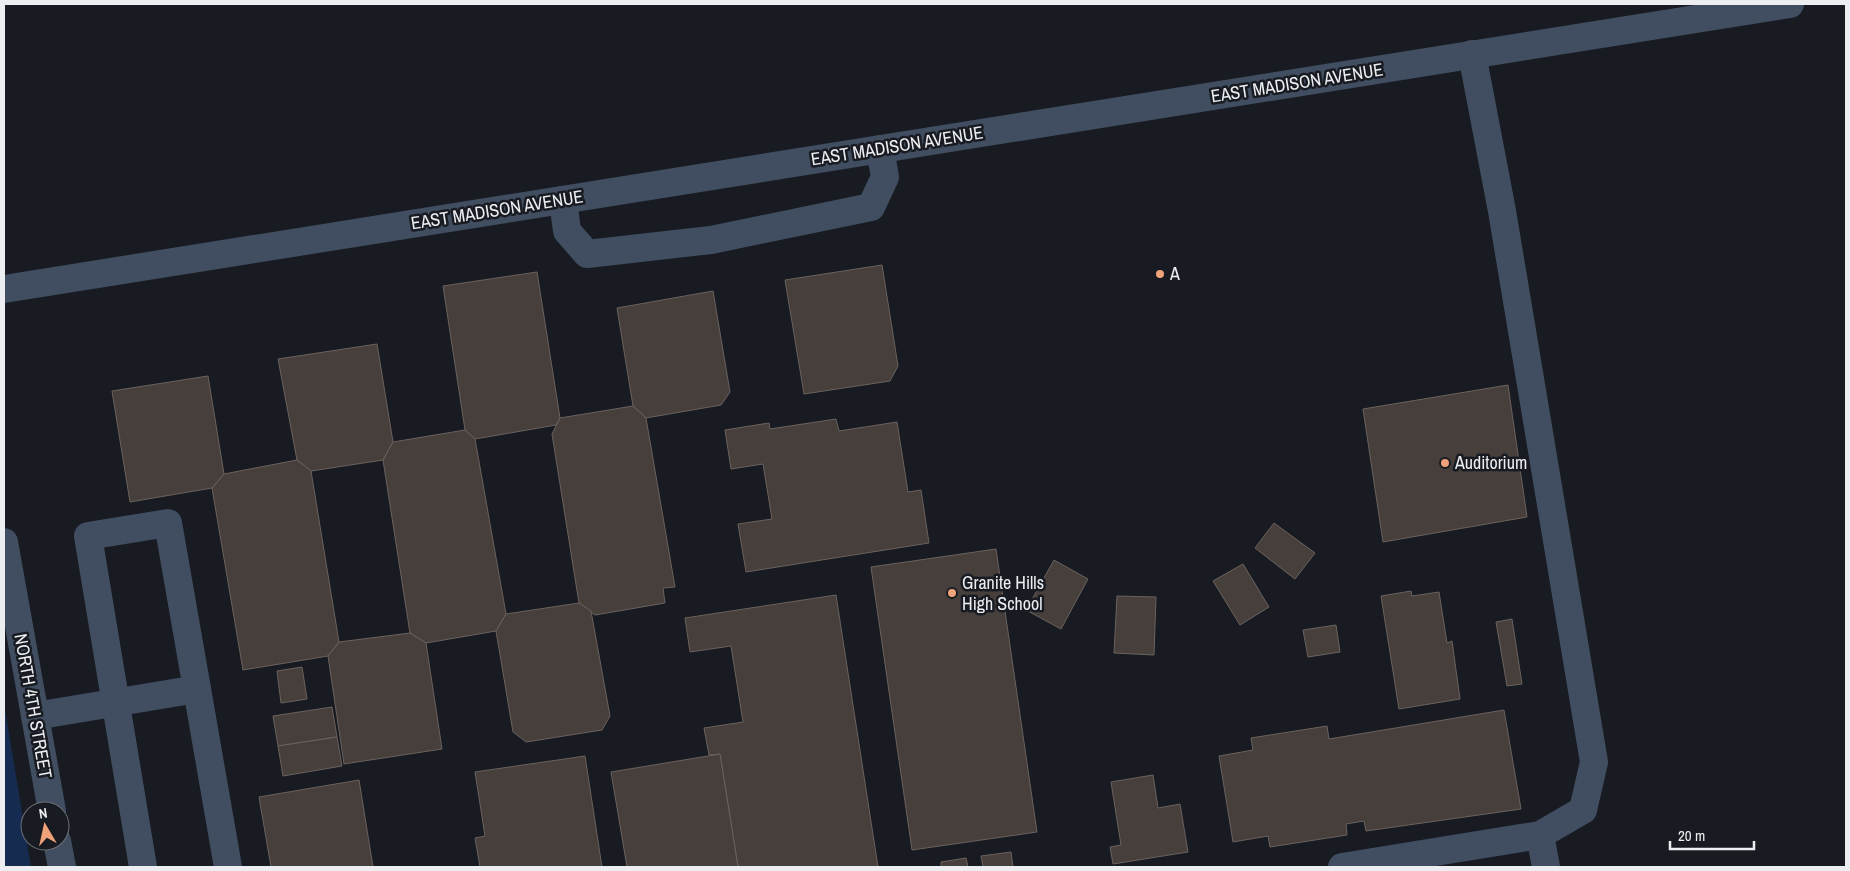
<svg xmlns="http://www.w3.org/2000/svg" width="1850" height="871" viewBox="0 0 1850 871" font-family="'Archivo Narrow',sans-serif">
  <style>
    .green { fill: #162b50 }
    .building { fill: #473f3b; stroke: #6b625e }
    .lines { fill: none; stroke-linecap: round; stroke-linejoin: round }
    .minor { stroke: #414d60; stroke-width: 28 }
    .poi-dot { fill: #f0a27a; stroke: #181c22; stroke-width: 2 }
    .labels { text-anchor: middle; stroke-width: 5; stroke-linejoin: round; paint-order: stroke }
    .street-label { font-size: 18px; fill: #eceef2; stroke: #181c22 }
    .poi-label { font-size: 18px; fill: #eceef2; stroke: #181c22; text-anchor: start }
  </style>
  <rect width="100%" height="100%" fill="#181c22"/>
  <polygon class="green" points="4,703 31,867 4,867"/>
  <g class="building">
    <polygon points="882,265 898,366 890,381 804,394 785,280"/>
    <polygon points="537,272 560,418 556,425 475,439 465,430 443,286"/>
    <polygon points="713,291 730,392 721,405 646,418 633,406 617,308"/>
    <polygon points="377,344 393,442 383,460 311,471 297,460 278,359"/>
    <polygon points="208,376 224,474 212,488 130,502 112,391"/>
    <polygon points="1508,385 1527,517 1383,542 1363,409"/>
    <polygon points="633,406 646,418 675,587 663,588 665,603 595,615 579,603 552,434 560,418"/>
    <polygon points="836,419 839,431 897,422 908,492 921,490 929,543 746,572 738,524 772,519 763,464 731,469 725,430 769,423 770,429"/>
    <polygon points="465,430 475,439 506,614 496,631 426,643 410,633 383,460 393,442"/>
    <polygon points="297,460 311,471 339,642 328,656 243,670 212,488 224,474"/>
    <polygon points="1274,523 1315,553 1295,579 1255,548"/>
    <polygon points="996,549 1037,832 912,850 871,567"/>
    <polygon points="1054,560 1088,579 1061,629 1026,610"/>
    <polygon points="1243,564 1269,607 1240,625 1213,581"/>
    <polygon points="1411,591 1412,596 1439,592 1447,643 1452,641 1460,699 1399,709 1381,596"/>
    <polygon points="836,595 878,867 738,867 720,754 709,755 704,728 743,722 731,646 690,652 685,618"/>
    <polygon points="1117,596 1156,597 1154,655 1114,653"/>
    <polygon points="579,603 591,611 610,716 602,730 526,742 513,732 496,631 506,614"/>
    <polygon points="1512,619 1522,684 1507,686 1496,622"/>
    <polygon points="1336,625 1340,652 1308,657 1303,630"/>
    <polygon points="410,633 426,643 442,749 344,764 328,656 339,642"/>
    <polygon points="302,667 307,699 281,703 277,671"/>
    <polygon points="332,707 337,737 278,746 273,716"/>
    <polygon points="1504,710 1521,809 1366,831 1364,821 1346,824 1347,835 1270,847 1268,836 1233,842 1219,756 1253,750 1251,738 1327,726 1329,739"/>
    <polygon points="337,737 342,766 283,776 278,746"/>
    <polygon points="720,754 738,867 627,867 611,772"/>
    <polygon points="585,756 602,867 480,867 475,838 485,836 475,772"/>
    <polygon points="1153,775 1158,808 1180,804 1188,852 1113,864 1110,847 1121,845 1111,782"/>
    <polygon points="359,780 373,867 271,867 259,797"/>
    <polygon points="1011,852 1013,867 983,867 981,856"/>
    <polygon points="966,858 968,867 941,867 941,862"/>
  </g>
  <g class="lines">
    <g class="minor">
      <polyline points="563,200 567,231 587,254 711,240 871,207 885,177 880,149"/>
      <polyline points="4,289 1790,4"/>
      <polyline points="4,542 52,811"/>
      <polyline points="197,689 228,867"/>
      <polyline points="35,716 197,689 168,523 88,536 143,867"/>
      <polyline points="1540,835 1546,867"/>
      <polyline points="57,841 62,867"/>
      <polyline points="1342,867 1540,835 1583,810 1594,762 1502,211 1472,54"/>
    </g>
  </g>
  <g class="poi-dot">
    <circle cx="1160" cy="274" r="5"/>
    <circle cx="1445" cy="463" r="5"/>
    <circle cx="952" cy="593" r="5"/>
  </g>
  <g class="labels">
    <g class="street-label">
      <text transform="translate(1297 83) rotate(-9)" y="6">EAST MADISON AVENUE</text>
      <text transform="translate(897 146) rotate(-9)" y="6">EAST MADISON AVENUE</text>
      <text transform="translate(497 210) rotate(-9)" y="6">EAST MADISON AVENUE</text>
      <text transform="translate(33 706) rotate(80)" y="6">NORTH 4TH STREET</text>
    </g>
    <g class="poi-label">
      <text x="1170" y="280">A</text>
      <text x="1455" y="469">Auditorium</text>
      <text x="962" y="589">Granite Hills<tspan x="962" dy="21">High School</tspan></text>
    </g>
  </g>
  <rect width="1850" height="871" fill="none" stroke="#eceef2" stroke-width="10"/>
  <g transform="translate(45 826) rotate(351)"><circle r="24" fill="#181c22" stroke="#6d7075"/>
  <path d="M0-4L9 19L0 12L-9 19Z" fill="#f0a27a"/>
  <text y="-8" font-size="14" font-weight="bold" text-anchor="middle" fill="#eceef2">N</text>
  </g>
  <path d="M1670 841v8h84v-8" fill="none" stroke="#eceef2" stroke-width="2.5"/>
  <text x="1678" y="841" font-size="15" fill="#eceef2" stroke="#181c22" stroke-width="4" paint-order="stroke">20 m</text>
</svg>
